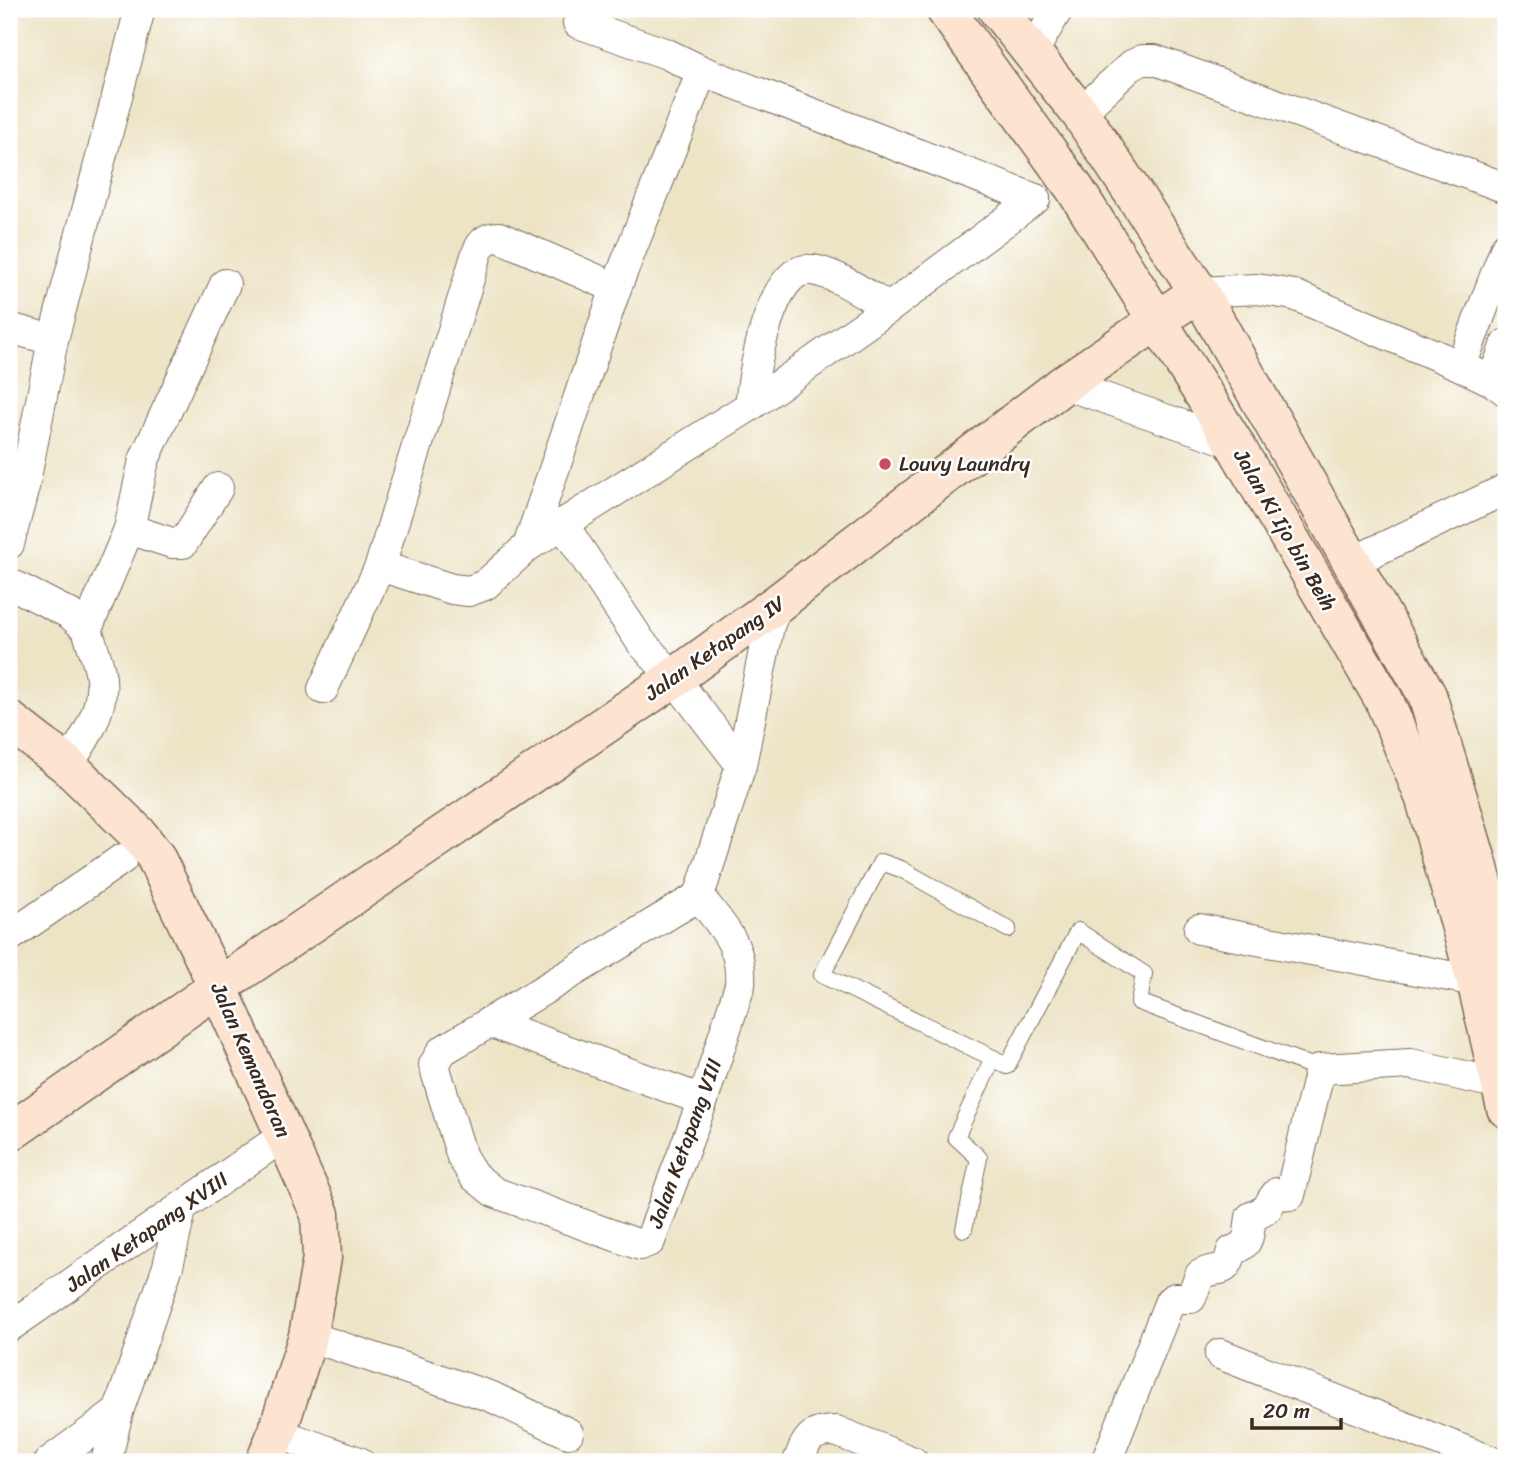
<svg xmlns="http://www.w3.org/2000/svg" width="1515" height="1471" viewBox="0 0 1515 1471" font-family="Sriracha,sans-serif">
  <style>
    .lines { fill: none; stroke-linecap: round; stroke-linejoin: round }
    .lane-casing { stroke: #796b59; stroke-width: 18 }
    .street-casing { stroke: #796b59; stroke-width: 32 }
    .secondary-casing { stroke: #796b59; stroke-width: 41 }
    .lane { stroke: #fff; stroke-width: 16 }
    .street { stroke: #fff; stroke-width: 30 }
    .secondary { stroke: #fde4d0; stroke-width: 38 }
    .poi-dot { fill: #d1495b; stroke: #fff; stroke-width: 2.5 }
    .labels { text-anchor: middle; stroke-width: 5; stroke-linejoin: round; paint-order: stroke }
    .poi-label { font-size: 21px; fill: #3b2a1e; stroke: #fff; text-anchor: start }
    .street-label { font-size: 21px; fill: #3b2a1e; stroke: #fff }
  </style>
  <rect width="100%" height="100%" fill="#fff"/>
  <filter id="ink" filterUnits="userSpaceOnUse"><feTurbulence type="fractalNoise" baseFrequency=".0143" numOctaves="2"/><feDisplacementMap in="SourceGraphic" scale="14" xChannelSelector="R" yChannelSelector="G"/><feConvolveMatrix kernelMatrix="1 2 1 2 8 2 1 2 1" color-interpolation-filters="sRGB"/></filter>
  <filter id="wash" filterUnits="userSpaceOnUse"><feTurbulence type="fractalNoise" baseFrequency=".00686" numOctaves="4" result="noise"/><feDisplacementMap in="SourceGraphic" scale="28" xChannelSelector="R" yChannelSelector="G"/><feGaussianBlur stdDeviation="1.57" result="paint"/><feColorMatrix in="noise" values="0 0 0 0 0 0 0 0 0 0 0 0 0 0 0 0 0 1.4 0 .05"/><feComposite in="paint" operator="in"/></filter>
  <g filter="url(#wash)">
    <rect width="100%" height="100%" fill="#ede4c6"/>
  </g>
  <g filter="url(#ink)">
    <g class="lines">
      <g class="lane-casing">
        <g id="lane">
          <polyline points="993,1058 822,975 881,862 901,869 1008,929"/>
          <polyline points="964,1229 979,1158 956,1137 993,1058 1007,1066 1078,931 1144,974 1139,1002 1320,1069"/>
        </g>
      </g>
      <g class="street-casing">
        <g id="street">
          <polyline points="578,23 667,54 702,71 1035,199"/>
          <polyline points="1032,53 1058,9"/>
          <polyline points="1080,113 1132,65 1143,60 1155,60 1506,188"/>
          <polyline points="1199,292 1257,289 1294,295 1461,366 1492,381 1506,391"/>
          <polyline points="9,328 53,340"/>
          <polyline points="1461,366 1506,247"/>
          <polyline points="1492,381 1506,344"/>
          <polyline points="1064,384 1234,443"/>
          <path d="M750,406C753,376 770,263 812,270C836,273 868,296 889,308"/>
          <path d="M562,523L641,642L674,678L741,765L699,896C722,927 743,944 740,985L703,1100L650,1241L640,1245L494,1192L474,1176L462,1157L434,1065L442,1051L699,896"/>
          <polyline points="129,529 172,543 183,543 218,488"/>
          <polyline points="9,544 24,487 53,340 140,9"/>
          <polyline points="528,546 616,288 702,71"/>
          <polyline points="1352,562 1506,489"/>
          <polyline points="380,566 452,589 469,591 485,585 528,546 750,406 889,308 1035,199"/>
          <polyline points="9,583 70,614 87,629 129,529 144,460 225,284"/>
          <path d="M323,689L380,566L477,253C481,242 487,237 499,237L616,288"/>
          <path d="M67,765C86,739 107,705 100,672C97,657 91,643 87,629"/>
          <polyline points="741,765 769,626 778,603"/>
          <polyline points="1199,929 1476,981 1495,979"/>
          <polyline points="9,937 122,859"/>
          <polyline points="489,1022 703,1100"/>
          <polyline points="9,1327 285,1135"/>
          <polyline points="308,1336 492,1397 568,1433"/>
          <polyline points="1220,1354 1493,1462"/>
          <polyline points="277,1433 359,1462"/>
          <polyline points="49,1462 118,1412"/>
          <polyline points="106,1462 118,1412 168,1266 181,1210"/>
          <path d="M798,1462C807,1439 809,1431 836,1431L913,1462"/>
          <path d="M1106,1462L1170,1301L1175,1298H1191L1200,1275C1219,1264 1225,1278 1232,1251C1251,1244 1248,1236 1251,1217C1275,1207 1264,1208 1277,1193L1290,1195L1320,1069L1411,1064L1500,1084"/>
        </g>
      </g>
      <g class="secondary-casing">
        <g id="secondary">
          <polyline points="945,9 1075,189 1234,443 1384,700 1425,799 1476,981 1506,1108"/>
          <polyline points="997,9 1080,113 1199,292 1427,695 1478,864 1506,973"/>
          <polyline points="9,720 67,765 138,834 155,856 218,987 320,1214 322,1258 308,1336 277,1433 265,1462"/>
          <polyline points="9,1133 218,987 674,678 778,603 1064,384 1199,292"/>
        </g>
      </g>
      <use href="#lane" class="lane"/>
      <use href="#street" class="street"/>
      <use href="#secondary" class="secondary"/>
    </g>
  </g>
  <circle class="poi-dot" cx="885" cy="464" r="7"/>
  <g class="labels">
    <g class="poi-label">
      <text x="899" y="471">Louvy Laundry</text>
    </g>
    <g class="street-label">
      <text transform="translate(1285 530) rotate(60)" y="7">Jalan Ki Ijo bin Beih</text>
      <text transform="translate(715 648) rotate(-35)" y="7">Jalan Ketapang IV</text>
      <text transform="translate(251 1060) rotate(66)" y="7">Jalan Kemandoran</text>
      <text transform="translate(685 1143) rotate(-70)" y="7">Jalan Ketapang VIII</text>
      <text transform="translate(147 1232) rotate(-35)" y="7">Jalan Ketapang XVIII</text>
    </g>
  </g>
  <rect width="1515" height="1471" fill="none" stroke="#fff" stroke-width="35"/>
  <path d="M1252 1418v10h89v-10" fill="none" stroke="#3b2a1e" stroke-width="3.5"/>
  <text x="1263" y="1418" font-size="21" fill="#3b2a1e" stroke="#ffffff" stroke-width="5" paint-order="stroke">20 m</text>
</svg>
